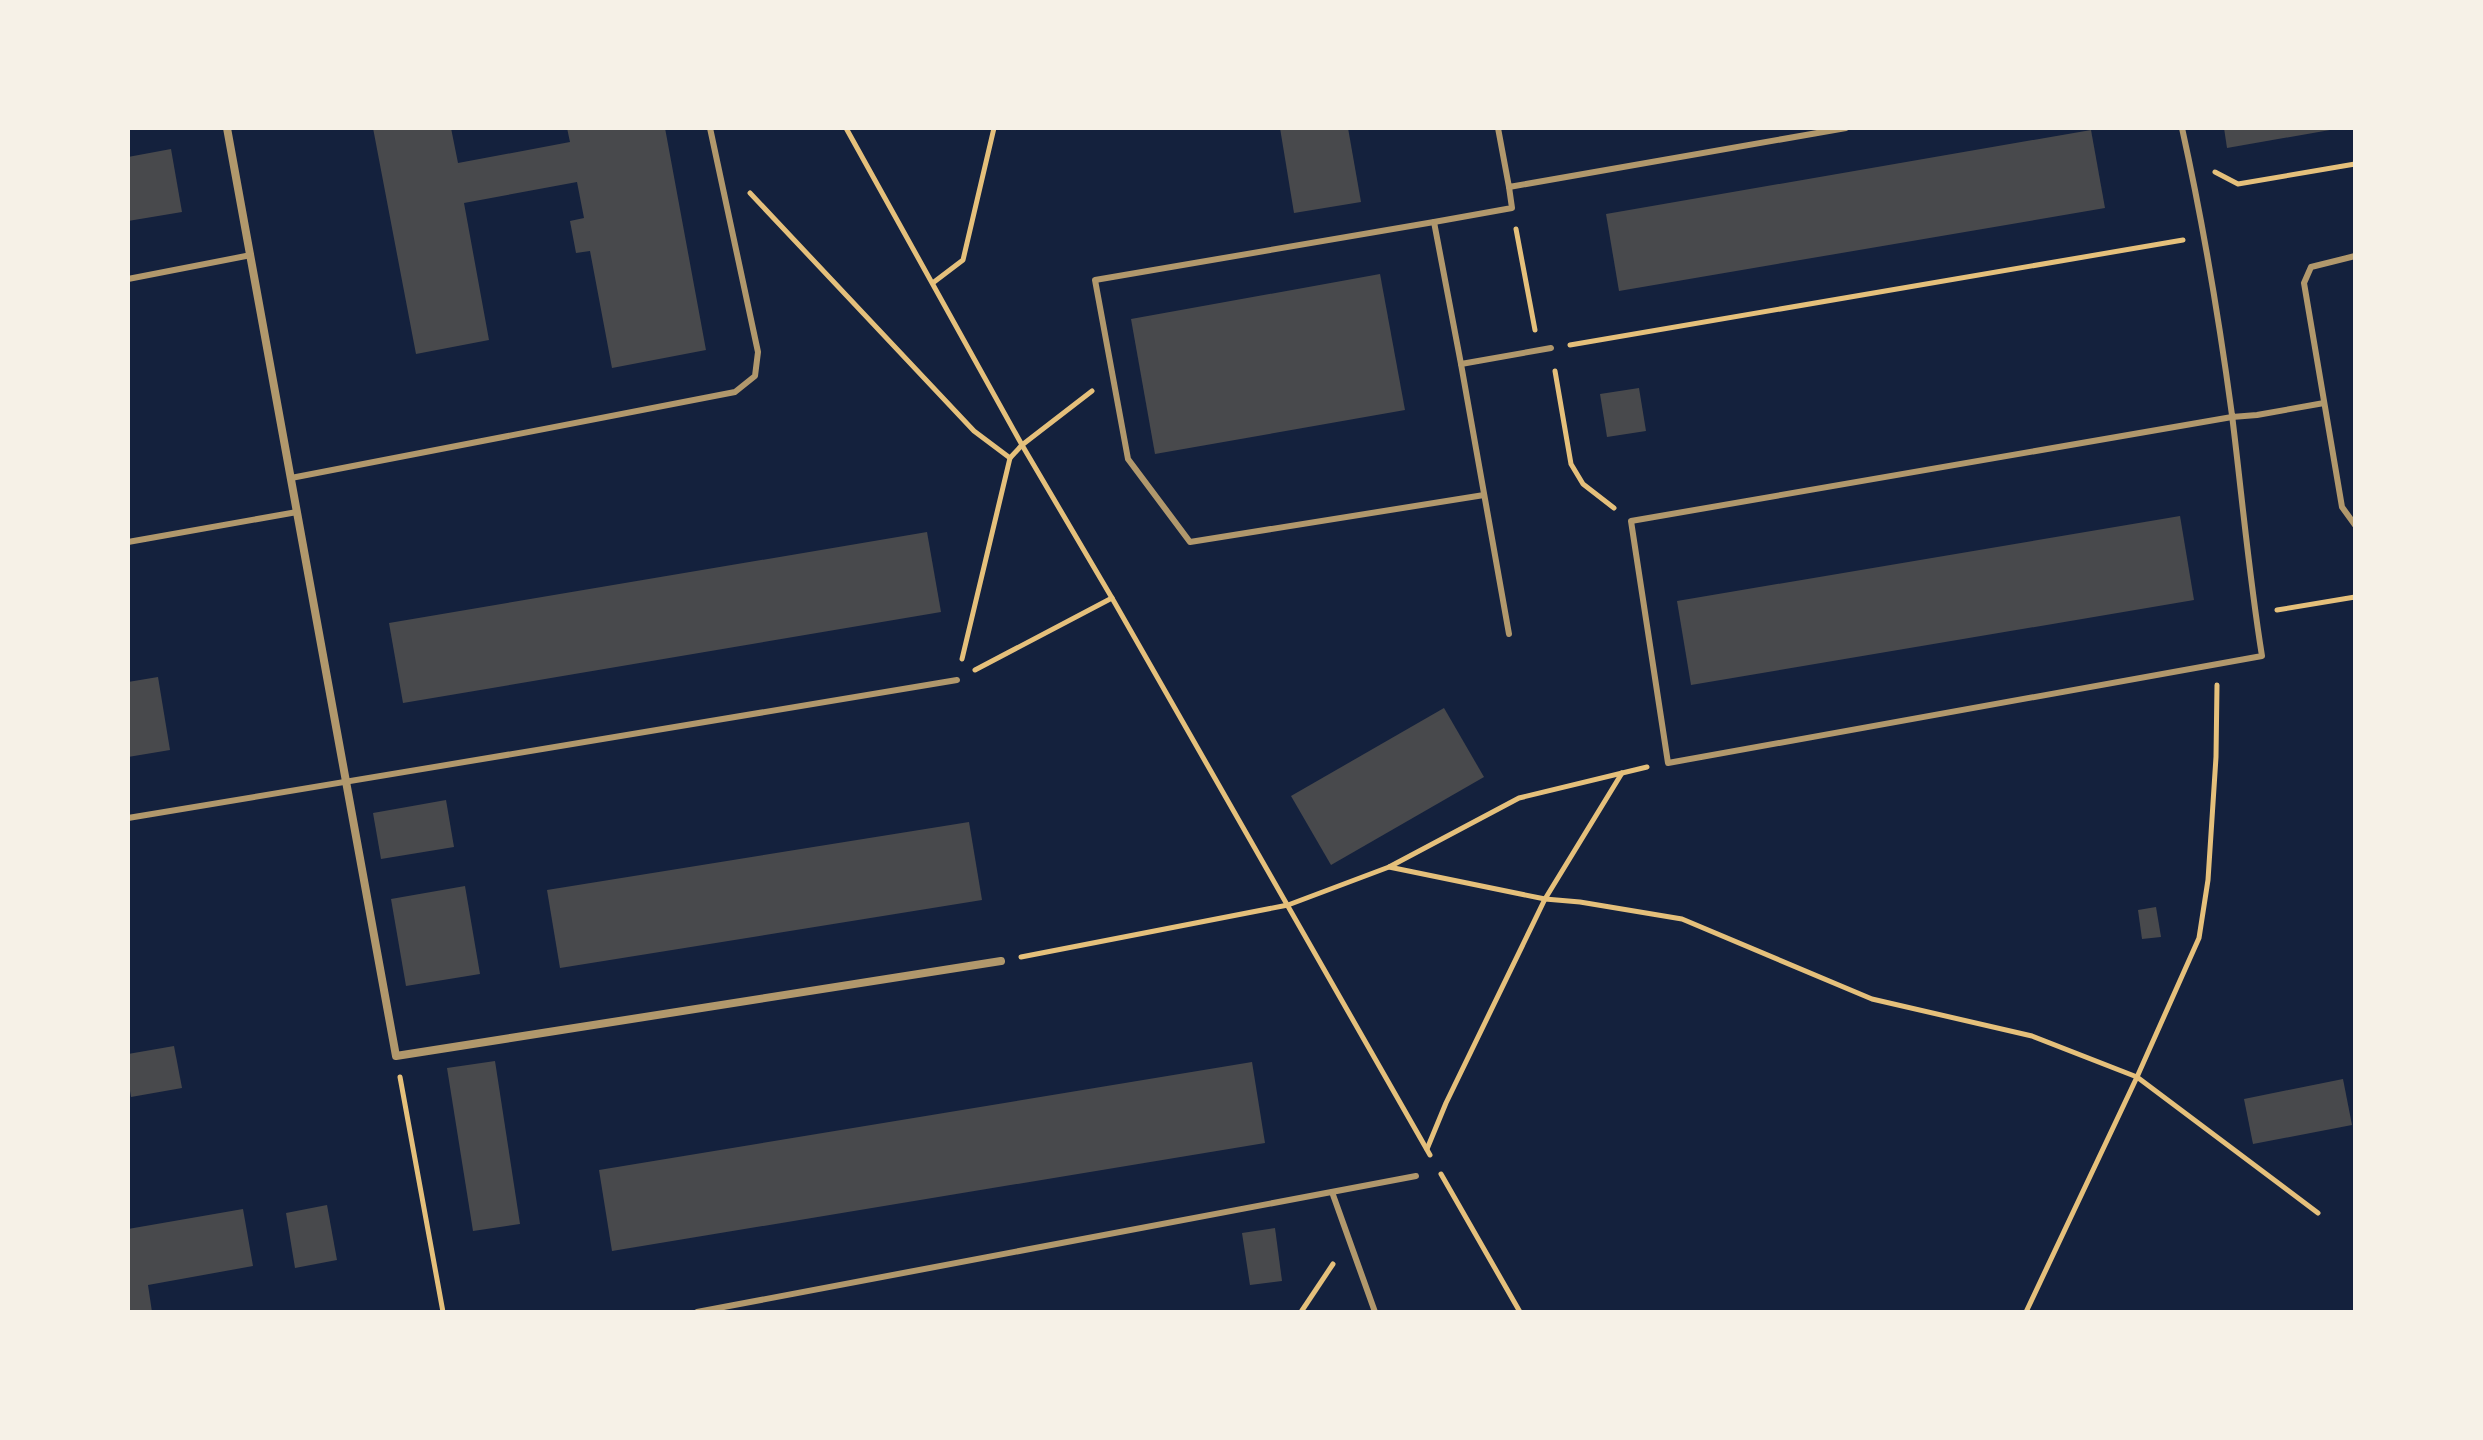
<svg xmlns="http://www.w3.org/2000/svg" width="2483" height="1440" viewBox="0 0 2483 1440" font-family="Commissioner,sans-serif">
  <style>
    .building { fill: #48494c }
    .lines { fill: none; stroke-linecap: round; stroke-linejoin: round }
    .path { stroke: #e5c07b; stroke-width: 5 }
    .service { stroke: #b1986c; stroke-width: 6 }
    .minor { stroke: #b1986c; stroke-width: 8 }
  </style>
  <rect width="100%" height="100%" fill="#14213d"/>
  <g class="building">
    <polygon points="373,128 451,128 458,163 570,142 567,128 665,128 706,350 612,368 590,251 576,253 570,221 584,218 577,182 464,203 489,340 416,354"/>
    <polygon points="1280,128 1348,128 1361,202 1294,213"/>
    <polygon points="2224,128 2330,128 2330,130 2227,148"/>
    <polygon points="2091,130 2105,208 1619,291 1606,214"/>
    <polygon points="171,149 182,212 128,221 128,157"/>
    <polygon points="1380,274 1405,410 1155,454 1131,319"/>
    <polygon points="1639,388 1646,431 1607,437 1600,394"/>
    <polygon points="2180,516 2194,600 1691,685 1677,601"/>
    <polygon points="927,532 941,612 403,703 389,623"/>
    <polygon points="158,677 170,750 128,757 128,682"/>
    <polygon points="1444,708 1484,777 1331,865 1291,796"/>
    <polygon points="446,800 454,847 381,859 373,813"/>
    <polygon points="969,822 982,900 560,968 547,890"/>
    <polygon points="465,886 480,974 406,986 391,899"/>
    <polygon points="2156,907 2161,937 2142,939 2138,910"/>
    <polygon points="174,1046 182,1088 131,1097 128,1078 128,1054"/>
    <polygon points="495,1061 520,1224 473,1231 447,1068"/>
    <polygon points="1252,1062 1265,1143 612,1251 599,1170"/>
    <polygon points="2343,1079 2352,1125 2253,1144 2244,1099"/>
    <polygon points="327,1205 337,1260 295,1268 286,1213"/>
    <polygon points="243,1209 253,1266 148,1285 152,1312 128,1312 128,1229"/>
    <polygon points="1275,1228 1282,1281 1250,1285 1242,1233"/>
  </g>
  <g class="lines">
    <g class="path">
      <polyline points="846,128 1022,445 1112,598 1430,1155"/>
      <polyline points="2215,172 2238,184 2355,164"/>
      <polyline points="750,193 974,431 1010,458 1022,445 1092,391"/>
      <polyline points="1516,229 1535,330"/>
      <polyline points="934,282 963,260 994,128"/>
      <polyline points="1570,345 2183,240"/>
      <polyline points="1555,371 1571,464 1583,484 1614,508"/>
      <polyline points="2277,610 2355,597"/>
      <polyline points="962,659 1010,458"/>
      <polyline points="975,670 1112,598"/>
      <polyline points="1389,867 1545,899 1580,902 1682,919 1872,999 2032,1036 2137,1077 2318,1213"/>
      <polyline points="1021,957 1288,905 1389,867 1519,798 1647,767"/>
      <polyline points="400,1077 443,1312"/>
      <polyline points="1427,1149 1446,1103 1545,899 1622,773"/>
      <polyline points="1441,1174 1520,1312"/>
      <polyline points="1301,1312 1333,1264"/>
      <polyline points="2026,1312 2137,1077 2199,938 2208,880 2216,757 2217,685"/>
    </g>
    <g class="service">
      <polyline points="1498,128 1509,187 1846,128"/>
      <path d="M2182,128C2203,223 2219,319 2232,415C2242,496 2249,576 2262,656L1668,763L1631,521L2232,417L2257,415L2324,403"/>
      <polyline points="1434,222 1095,280 1128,459 1190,542 1484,495"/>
      <polyline points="2355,256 2311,267 2304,283 2342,507 2355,525"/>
      <polyline points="128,279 251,255"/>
      <polyline points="1461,364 1551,348"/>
      <polyline points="291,478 735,392 755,376 758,352 710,128"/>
      <polyline points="128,542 297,512"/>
      <polyline points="1509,634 1461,364 1434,222 1512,208 1509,187"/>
      <polyline points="128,818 957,680"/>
      <polyline points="1332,1192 1375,1312"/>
      <polyline points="697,1312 1416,1176"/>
    </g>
    <polyline class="minor" points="227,128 396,1056 1001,961"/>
  </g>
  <rect width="2483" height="1440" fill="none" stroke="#f6f1e7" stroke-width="260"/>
</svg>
